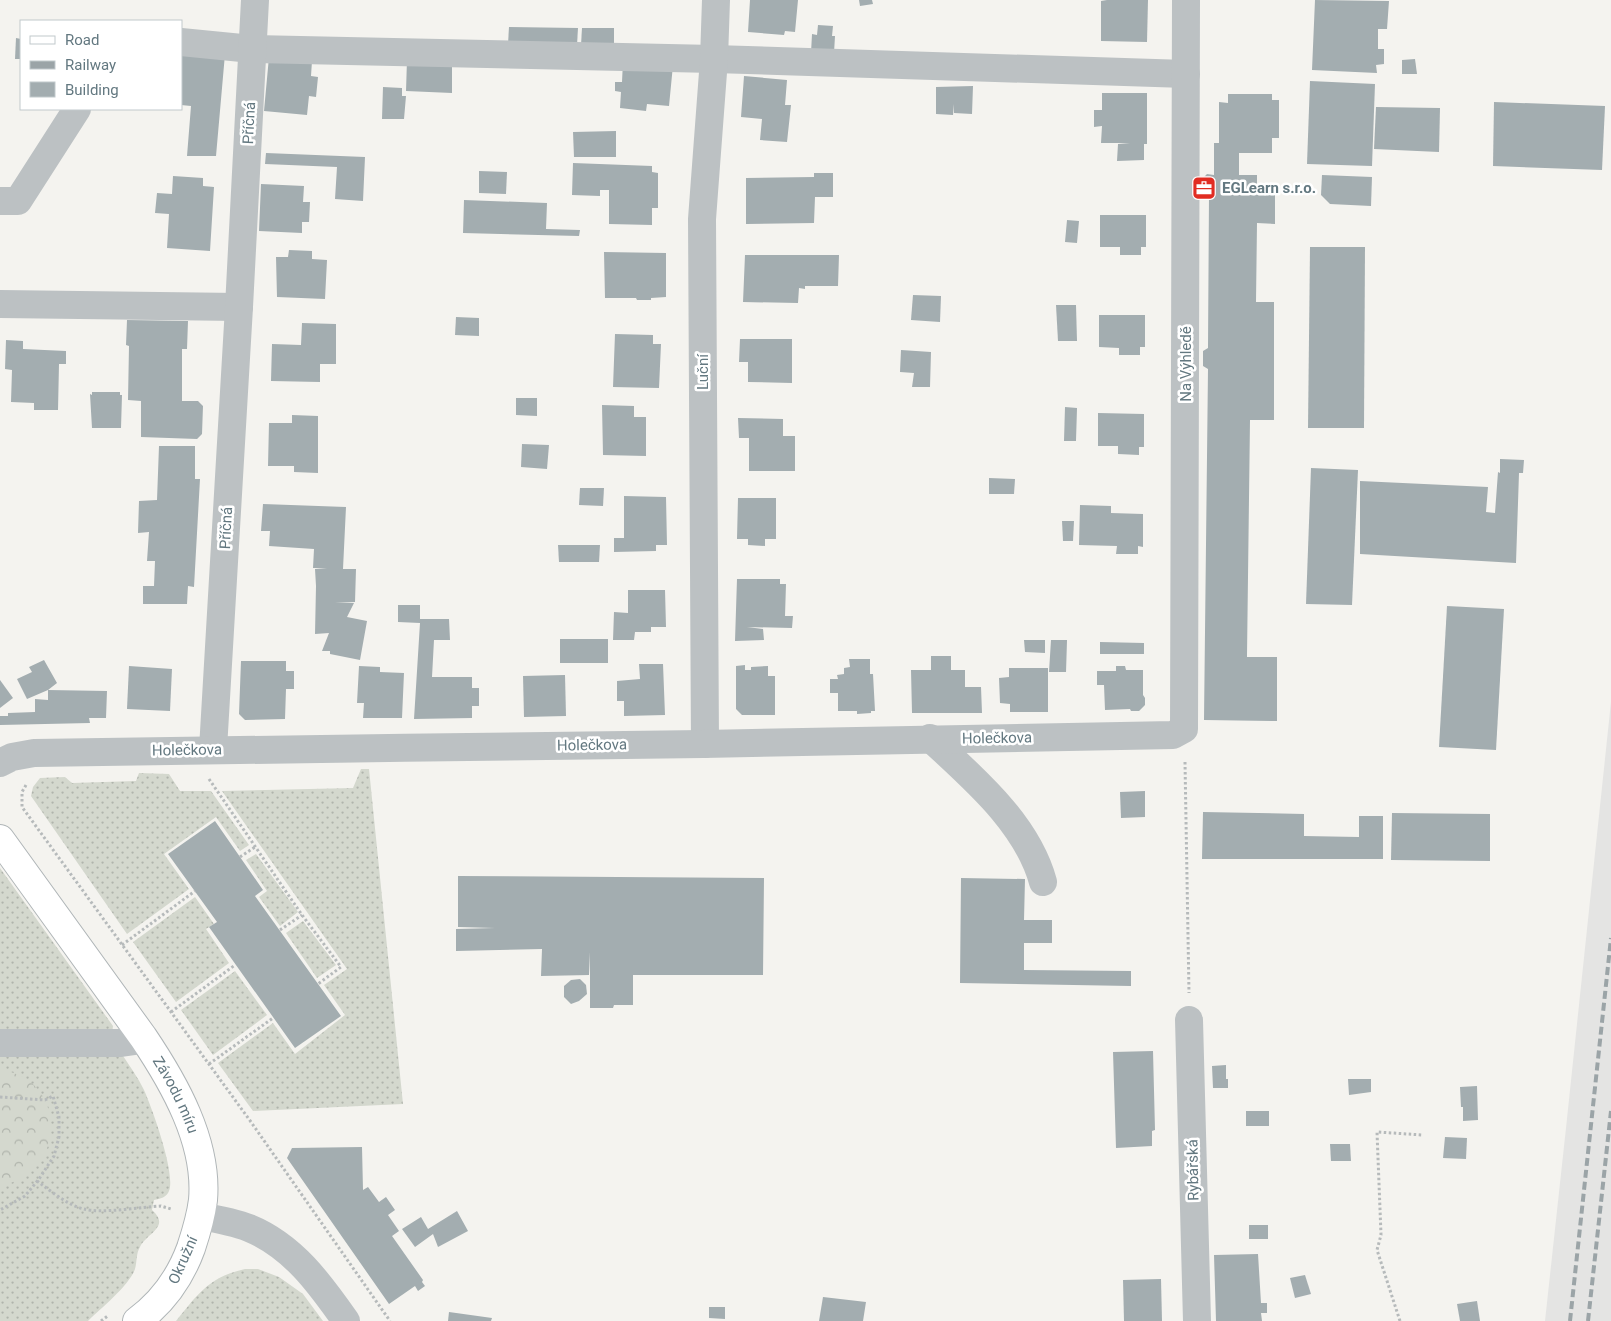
<svg xmlns="http://www.w3.org/2000/svg" width="1611" height="1321" viewBox="0 0 1611 1321" font-family="Roboto,sans-serif">
  <style>
    .built { fill: #e4e4e3 }
    .grass { fill: url(#grass-dots) }
    .forest { fill: url(#forest-crowns) }
    .building { fill: #a3adb0 }
    .lines { fill: none; stroke-linecap: round; stroke-linejoin: round }
    .major-casing { stroke: #afb5b7; stroke-width: 30 }
    .path { stroke: #b6babb; stroke-width: 3; stroke-dasharray: 2.5 2.5; stroke-linecap: butt }
    .minor { stroke: #bcc1c3; stroke-width: 28 }
    .major { stroke: #fff; stroke-width: 28 }
    .rail { stroke: #9ba4a7; stroke-width: 4; stroke-dasharray: 8 4; stroke-linecap: butt }
    .labels { text-anchor: middle; stroke-width: 5; stroke-linejoin: round; paint-order: stroke }
    .street-label { font-size: 15px; fill: #637880; stroke: #fff }
    .poi-label { font-size: 15px; font-weight: bold; fill: #637880; stroke: #fff; text-anchor: start }
  </style>
  <defs>
    <pattern id="grass-dots" width="8" height="8" patternUnits="userSpaceOnUse" patternTransform="scale(1.25)"><rect width="8" height="8" fill="#d4d8ce"/><path d="M2 2h.1M6 6h.1" fill="none" stroke="#b0b4ac" stroke-width="1.8" stroke-linecap="round"/></pattern>
    <pattern id="forest-crowns" width="20" height="18" patternUnits="userSpaceOnUse" patternTransform="scale(1.25)"><rect width="20" height="18" fill="#d4d8ce"/><path d="M2 6a3 3 0 1 1 6 0M12 15a3 3 0 1 1 6 0" fill="none" stroke="#b0b4ac"/></pattern>
  </defs>
  <rect width="100%" height="100%" fill="#f4f3ef"/>
  <polygon class="built" points="1611,702 1611,1321 1545,1321 1566,1128"/>
  <g class="grass">
    <polygon points="361,769 369,769 403,1104 253,1111 218,1063 273,1023 295,1054 345,1015 324,985 347,969 222,791 353,788"/>
    <polygon points="139,773 169,774 180,791 211,791 249,845 240,851 216,817 164,854 189,889 127,934 31,796 33,787 40,778 65,777 72,783 136,781"/>
    <polygon points="256,854 298,912 280,926 259,897 267,891 246,860"/>
    <polygon points="0,868 113,1026 112,1034 0,1034"/>
    <polygon points="195,897 214,924 206,929 229,963 176,1002 133,942"/>
    <polygon points="303,921 336,965 317,978 286,933"/>
    <polygon points="235,971 267,1015 213,1055 181,1010"/>
    <path d="M0,1050L120,1051C128,1064 138,1077 144,1090C152,1108 176,1174 169,1191C167,1197 160,1199 154,1200L152,1210C171,1227 147,1233 140,1247C136,1253 137,1262 135,1269C129,1286 101,1308 88,1321H0Z"/>
    <path d="M245,1269H258L279,1277L303,1294L323,1321H176C198,1294 209,1277 245,1269Z"/>
  </g>
  <path class="forest" d="M0,1070C65,1077 71,1171 0,1186Z"/>
  <g class="building">
    <polygon points="750,0 798,0 795,32 785,31 784,35 748,32"/>
    <polygon points="859,0 872,0 873,4 860,6"/>
    <polygon points="1107,0 1148,0 1147,42 1101,41 1101,1"/>
    <polygon points="1315,0 1389,1 1387,29 1378,29 1378,49 1384,49 1384,64 1376,65 1377,73 1312,70"/>
    <polygon points="818,25 833,26 832,36 835,36 834,53 811,53 812,34 817,35"/>
    <polygon points="509,27 578,28 577,45 508,44"/>
    <polygon points="582,28 614,28 614,46 581,45"/>
    <polygon points="16,38 21,39 21,59 15,59"/>
    <polygon points="181,51 225,54 216,156 187,156 191,106 181,105"/>
    <polygon points="269,57 312,61 311,76 318,77 316,97 309,96 307,115 264,111"/>
    <polygon points="1415,59 1417,74 1402,74 1402,60"/>
    <polygon points="407,60 452,61 452,93 406,91"/>
    <polygon points="623,61 673,65 669,106 647,104 646,111 620,108 621,92 615,91 615,82 622,82"/>
    <polygon points="744,76 787,80 785,105 791,105 787,142 760,140 762,119 741,117"/>
    <polygon points="1310,81 1375,84 1372,166 1307,164"/>
    <polygon points="973,86 972,114 954,113 954,104 953,115 936,114 936,87"/>
    <polygon points="383,87 402,88 402,96 406,96 404,119 382,119"/>
    <polygon points="1102,93 1147,93 1147,144 1144,144 1144,160 1117,161 1118,144 1130,143 1101,143 1102,126 1094,127 1094,110 1102,110"/>
    <polygon points="1228,94 1272,94 1272,100 1279,100 1279,138 1272,138 1272,153 1239,153 1239,175 1257,175 1257,193 1275,194 1275,224 1257,223 1256,302 1274,302 1274,420 1250,420 1247,655 1247,657 1277,657 1277,721 1204,720 1208,369 1203,366 1203,351 1208,348 1209,195 1207,196 1204,193 1204,177 1207,174 1214,175 1214,143 1219,143 1219,102 1228,103"/>
    <polygon points="1494,102 1605,106 1602,170 1493,166"/>
    <polygon points="1376,107 1440,108 1439,152 1374,149"/>
    <polygon points="616,131 616,157 574,157 573,132"/>
    <polygon points="266,153 365,157 363,201 335,199 337,167 265,164"/>
    <polygon points="573,163 652,166 652,172 658,173 658,208 652,208 652,225 609,224 609,190 600,190 600,196 572,195"/>
    <polygon points="479,171 507,172 506,194 479,193"/>
    <polygon points="814,173 833,173 833,197 815,197 814,223 746,224 746,178 814,177"/>
    <polygon points="1322,175 1372,177 1371,206 1330,204 1321,195"/>
    <polygon points="173,176 203,178 203,186 214,187 210,251 167,248 169,214 155,213 157,193 172,194"/>
    <polygon points="261,184 304,186 303,202 310,202 309,222 302,222 302,233 259,231"/>
    <polygon points="464,200 547,203 546,229 580,230 579,236 463,233"/>
    <polygon points="1100,215 1146,215 1146,247 1141,247 1141,255 1120,255 1120,247 1100,247"/>
    <polygon points="1067,220 1079,221 1077,243 1065,242"/>
    <polygon points="1310,247 1365,247 1364,428 1308,428"/>
    <polygon points="289,250 312,251 312,259 327,260 325,299 277,297 276,257 288,257"/>
    <polygon points="604,252 666,253 666,297 651,298 651,300 637,300 636,298 605,298"/>
    <polygon points="745,255 839,255 838,286 805,286 805,289 799,288 798,303 743,302"/>
    <polygon points="913,295 941,296 940,322 911,320"/>
    <polygon points="1056,305 1076,305 1077,341 1058,341"/>
    <polygon points="1099,315 1145,315 1145,347 1140,347 1140,355 1119,355 1119,348 1099,347"/>
    <polygon points="456,317 479,318 479,336 455,335"/>
    <polygon points="127,320 188,321 187,349 182,349 182,401 198,401 203,406 202,434 197,439 141,437 141,401 128,400 129,346 126,345"/>
    <polygon points="302,323 336,324 336,364 320,364 320,382 271,381 272,344 301,345"/>
    <polygon points="615,334 653,335 653,344 661,344 659,388 613,387"/>
    <polygon points="740,339 792,339 792,383 748,382 748,362 739,362"/>
    <polygon points="6,340 23,341 23,349 66,351 66,364 59,364 58,410 34,410 34,403 11,402 12,370 5,369"/>
    <polygon points="901,350 931,352 930,387 912,387 914,373 900,372"/>
    <polygon points="92,392 120,392 120,395 122,395 121,428 92,428 90,394 92,395"/>
    <polygon points="516,398 537,398 537,416 516,415"/>
    <polygon points="602,405 634,406 634,417 646,417 646,456 603,455"/>
    <polygon points="1065,407 1077,408 1076,441 1064,441"/>
    <polygon points="1098,413 1144,414 1144,447 1139,447 1139,455 1118,454 1118,446 1098,446"/>
    <polygon points="292,415 318,416 318,473 294,472 294,466 268,466 269,423 292,423"/>
    <polygon points="738,418 783,419 783,436 795,436 795,471 749,471 749,438 739,438"/>
    <polygon points="522,444 549,445 547,469 521,467"/>
    <polygon points="159,446 195,446 195,479 200,479 194,587 188,586 187,604 143,604 143,586 154,586 155,561 147,561 149,532 138,533 139,501 157,500"/>
    <polygon points="1500,459 1524,460 1523,473 1519,473 1516,563 1360,554 1360,481 1488,487 1486,512 1495,513 1498,472 1500,473"/>
    <polygon points="1311,468 1358,470 1352,605 1306,604"/>
    <polygon points="989,478 1015,479 1014,494 989,494"/>
    <polygon points="580,488 604,488 603,506 579,505"/>
    <polygon points="624,496 666,497 667,545 656,545 656,551 614,552 614,538 624,538"/>
    <polygon points="738,498 776,498 776,539 765,539 765,546 748,545 748,539 737,539"/>
    <polygon points="263,504 346,507 343,569 356,569 355,602 335,603 354,603 347,617 367,621 360,660 330,654 330,651 322,651 329,633 315,634 316,586 315,569 327,568 313,568 314,549 269,546 270,531 261,531"/>
    <polygon points="1080,505 1111,506 1111,513 1143,514 1143,547 1138,546 1138,554 1116,554 1117,546 1079,545"/>
    <polygon points="1062,521 1074,521 1073,541 1063,541"/>
    <polygon points="558,545 600,545 599,562 559,562"/>
    <polygon points="737,579 780,579 780,584 786,584 785,616 793,616 792,628 747,627 763,629 764,640 735,641"/>
    <polygon points="628,590 665,590 666,627 651,627 651,632 635,632 634,640 613,640 614,612 628,613"/>
    <polygon points="398,605 420,605 420,619 449,619 450,640 434,640 432,677 472,677 472,688 479,688 479,706 472,706 472,718 414,719 420,623 398,622"/>
    <polygon points="1447,606 1504,609 1496,750 1439,747"/>
    <rect x="560" y="639" width="48" height="24"/>
    <polygon points="1024,640 1045,640 1045,653 1025,652"/>
    <polygon points="1051,640 1067,640 1066,672 1049,672"/>
    <polygon points="1100,642 1144,643 1144,654 1100,654"/>
    <polygon points="931,656 951,656 951,670 965,670 965,687 981,687 982,713 912,713 911,670 931,670"/>
    <polygon points="849,659 870,659 870,674 873,674 875,711 871,711 871,713 857,714 857,711 838,711 838,693 830,693 830,679 838,679 837,675 844,674 844,668 850,667"/>
    <polygon points="44,660 57,683 48,690 107,691 106,718 89,718 90,723 0,725 0,716 8,716 8,713 35,712 35,699 48,700 48,690 27,699 17,679 32,672 29,667"/>
    <polygon points="241,661 286,661 286,671 294,671 294,689 286,689 285,719 245,720 239,714"/>
    <polygon points="639,664 663,664 665,715 624,716 624,701 617,701 617,681 640,679"/>
    <polygon points="745,665 745,670 751,670 751,667 768,666 768,676 775,676 775,715 742,715 736,709 736,666"/>
    <polygon points="129,666 172,669 170,711 127,709"/>
    <polygon points="359,666 380,667 380,672 404,673 402,718 363,718 364,703 357,703"/>
    <polygon points="1116,666 1125,666 1126,670 1143,670 1143,695 1145,698 1145,705 1139,711 1131,711 1130,709 1105,710 1104,685 1097,685 1097,671 1116,671"/>
    <polygon points="1009,668 1048,668 1048,712 1010,712 1010,704 1000,703 999,678 1009,677"/>
    <polygon points="565,675 566,716 524,717 523,676"/>
    <polygon points="0,680 13,698 0,708"/>
    <polygon points="1145,791 1145,817 1121,818 1120,792"/>
    <polygon points="1203,812 1304,814 1304,836 1359,837 1359,816 1383,816 1383,859 1202,859"/>
    <polygon points="1392,813 1490,814 1490,861 1391,860"/>
    <polygon points="215,821 263,890 255,896 341,1016 295,1048 209,927 217,922 168,854"/>
    <polygon points="458,876 764,878 763,975 633,975 633,1005 614,1005 613,1008 590,1008 590,952 589,975 541,976 542,949 456,951 456,929 495,928 458,927"/>
    <polygon points="961,878 1025,879 1024,920 1052,920 1052,943 1024,943 1024,970 1131,971 1131,986 960,983"/>
    <polygon points="580,979 586,985 587,994 579,1001 571,1004 564,997 564,986 571,980"/>
    <polygon points="1153,1051 1155,1130 1152,1131 1152,1146 1116,1148 1113,1052"/>
    <polygon points="1226,1065 1226,1079 1228,1079 1228,1088 1213,1088 1212,1066"/>
    <polygon points="1348,1079 1371,1079 1371,1092 1349,1095"/>
    <polygon points="1477,1086 1478,1120 1463,1121 1463,1107 1461,1107 1460,1087"/>
    <rect x="1246" y="1111" width="23" height="15"/>
    <polygon points="1445,1137 1467,1138 1466,1159 1443,1158"/>
    <polygon points="1330,1144 1350,1144 1351,1161 1331,1161"/>
    <polygon points="362,1147 363,1190 368,1187 379,1202 386,1197 395,1210 388,1215 399,1231 392,1236 423,1280 422,1282 425,1286 418,1291 415,1286 389,1304 287,1158 292,1148"/>
    <polygon points="457,1211 468,1231 438,1247 433,1234 415,1247 402,1229 421,1217 428,1229"/>
    <rect x="1249" y="1225" width="19" height="14"/>
    <polygon points="1258,1254 1261,1303 1267,1303 1267,1313 1261,1313 1262,1321 1216,1321 1214,1255"/>
    <polygon points="1305,1275 1311,1294 1295,1298 1290,1278"/>
    <polygon points="1161,1279 1162,1321 1124,1321 1123,1280"/>
    <polygon points="823,1297 866,1302 863,1321 819,1321"/>
    <polygon points="1477,1301 1480,1321 1460,1321 1457,1304"/>
    <polygon points="709,1307 725,1307 725,1319 709,1318"/>
    <polygon points="449,1312 492,1318 491,1321 448,1321"/>
  </g>
  <g class="lines">
    <g class="major-casing">
      <g id="major">
        <path id="s1" d="M0,839L143,1037C174,1083 208,1142 203,1200C201,1216 196,1233 191,1248C180,1278 163,1302 137,1321"/>
      </g>
    </g>
    <g class="path">
      <polyline points="1185,762 1189,993"/>
      <polyline points="209,779 302,915 341,967 318,984"/>
      <polyline points="26,785 22,792 22,807 251,1122 390,1321"/>
      <polyline points="240,857 255,847"/>
      <polyline points="280,930 302,915"/>
      <polyline points="122,945 195,891"/>
      <polyline points="171,1012 235,965"/>
      <polyline points="209,1064 273,1018"/>
      <polyline points="0,1097 45,1100 53,1096 59,1117 59,1137 54,1156 39,1179 25,1196 0,1210"/>
      <path d="M37,1181C51,1191 67,1205 84,1209C100,1214 142,1207 161,1206L171,1209"/>
      <polyline points="101,1321 109,1315"/>
      <polyline points="1400,1321 1377,1250 1381,1235 1377,1132 1422,1135"/>
    </g>
    <g class="minor">
      <polyline points="181,42 252,49 714,59 1186,74"/>
      <polyline points="0,201 18,201 77,109"/>
      <polyline points="0,304 239,307"/>
      <path d="M930,738C973,778 1027,823 1043,882"/>
      <polyline points="705,744 702,219 714,59 716,0"/>
      <polyline points="213,749 239,307 255,0"/>
      <path d="M0,763L12,757L34,753C257,748 480,748 703,744C860,742 1016,737 1173,735L1184,729L1186,0"/>
      <polyline points="1189,1020 1197,1321"/>
      <polyline points="0,1043 121,1043 135,1041 143,1037"/>
      <path d="M200,1216C217,1219 234,1222 249,1228C293,1246 320,1284 346,1321"/>
    </g>
    <use href="#major" class="major"/>
    <g class="rail">
      <polyline points="1570,1321 1611,938"/>
      <polyline points="1588,1321 1611,1111"/>
    </g>
  </g>
  <defs>
    <g id="office-square" transform="scale(1.25)"><rect x="-9" y="-9" width="18" height="18" rx="4" fill="#e12c22" stroke="#fff"/><path d="M-6-3h4V-5.5h4V-3h4V5H-6ZM-1-4.5V-3h2v-1.5ZM-6 0V1H6V0Z" fill="#fff"/></g>
  </defs>
  <g fill-rule="evenodd">
    <use href="#office-square" x="1204" y="188"/>
  </g>
  <g class="labels">
    <g class="street-label">
      <text transform="translate(249 123) rotate(-87)" y="5">Příčná</text>
      <text transform="translate(1186 364) rotate(-90)" y="5">Na Výhledě</text>
      <text transform="translate(703 372) rotate(-90)" y="5">Luční</text>
      <text transform="translate(226 528) rotate(-87)" y="5">Příčná</text>
      <text transform="translate(997 738) rotate(-1)" y="5">Holečkova</text>
      <text transform="translate(592 745) rotate(-1)" y="5">Holečkova</text>
      <text transform="translate(187 750) rotate(-1)" y="5">Holečkova</text>
      <text dy="5" stroke="none"><textPath href="#s1" startOffset="311">Závodu míru</textPath></text>
      <text transform="translate(1193 1170) rotate(-91)" y="5">Rybářská</text>
      <text transform="translate(183 1260) rotate(-66)" y="5">Okružní</text>
    </g>
    <g class="poi-label">
      <text x="1222" y="193">EGLearn s.r.o.</text>
    </g>
  </g>
  <rect x="20" y="20" width="162" height="90" fill="#ffffff" stroke="#c1c9cc"/>
  <rect x="30" y="36" width="25" height="8" fill="#ffffff" stroke="#c1c9cc"/>
  <text x="65" y="45" font-size="15" fill="#637880">Road</text>
  <rect x="30" y="61" width="25" height="8" fill="#9ba4a7" stroke="#c1c9cc"/>
  <text x="65" y="70" font-size="15" fill="#637880">Railway</text>
  <rect x="30" y="82" width="25" height="15" fill="#a3adb0" stroke="#c1c9cc"/>
  <text x="65" y="95" font-size="15" fill="#637880">Building</text>
</svg>
